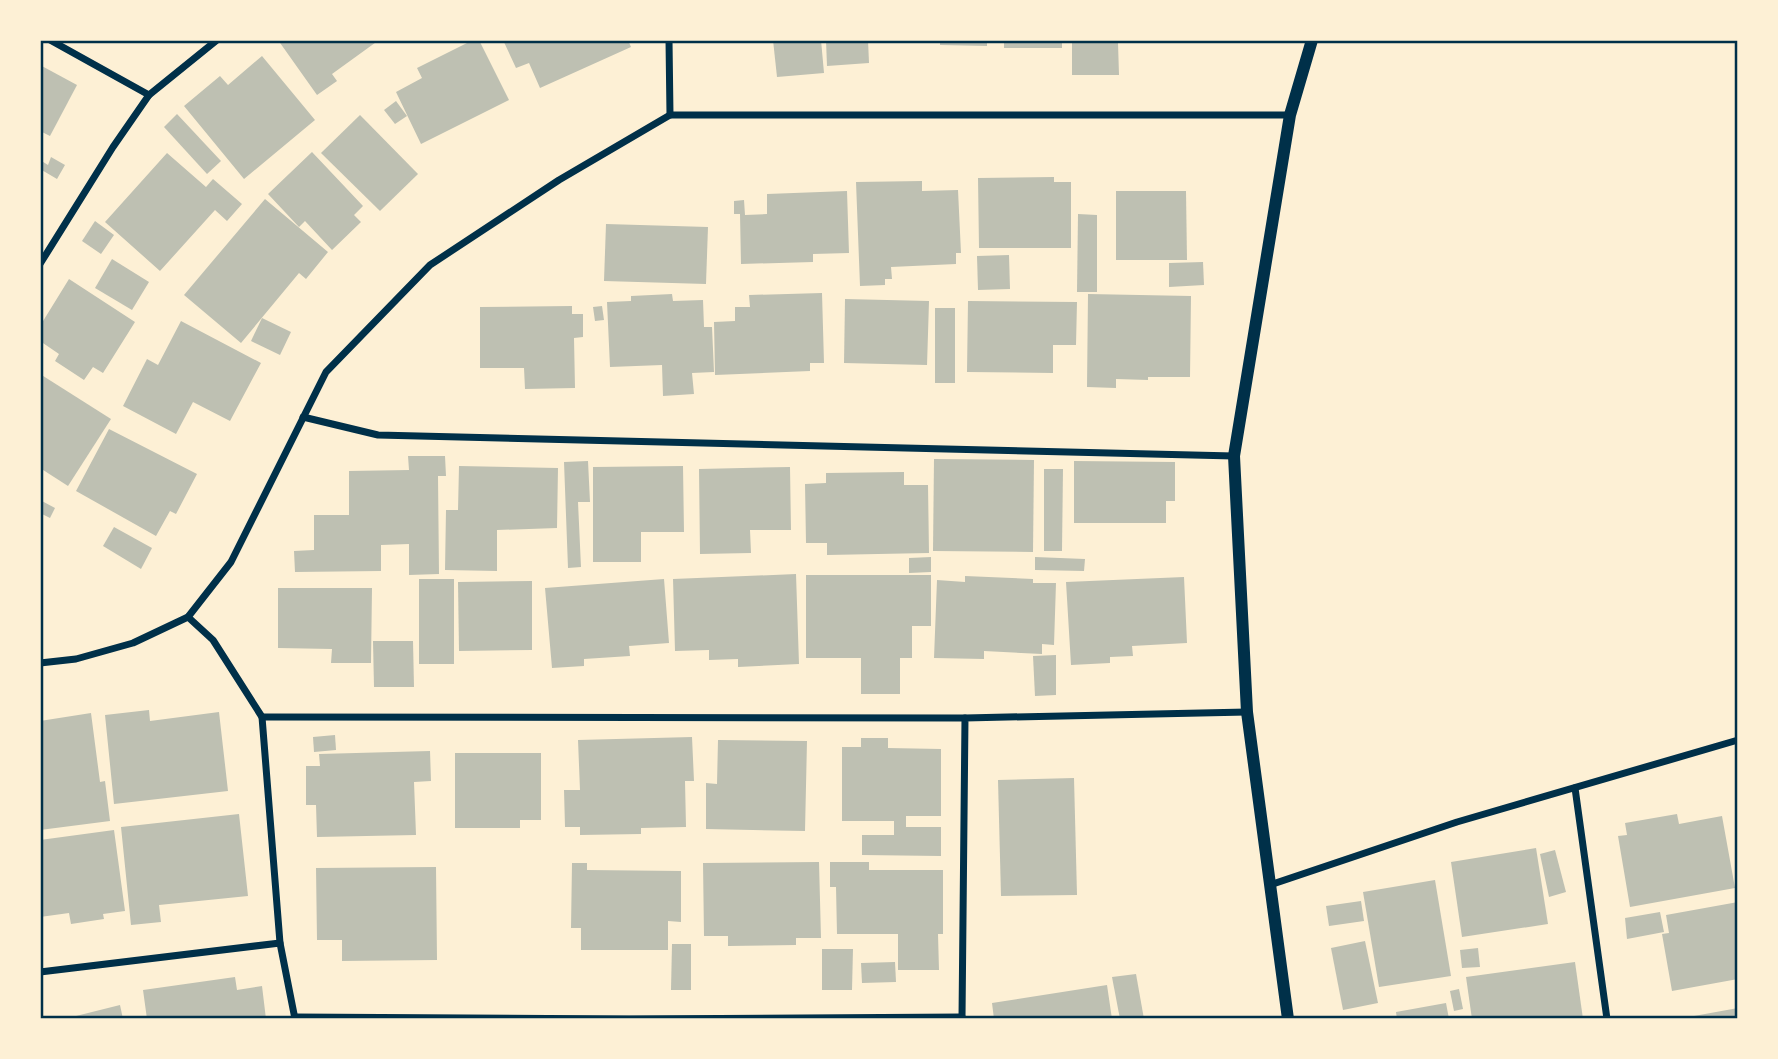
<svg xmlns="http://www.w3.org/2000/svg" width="1778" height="1059" viewBox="0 0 1778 1059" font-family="'Space Grotesk',sans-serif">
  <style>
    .building { fill: #bec0b2 }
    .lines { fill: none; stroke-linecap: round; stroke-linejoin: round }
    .minor { stroke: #003049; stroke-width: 7 }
    .tertiary { stroke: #003049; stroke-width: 12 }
    .neatline { fill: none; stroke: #003049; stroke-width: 2.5 }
  </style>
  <rect width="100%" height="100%" fill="#fdf0d5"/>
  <g class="building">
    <polygon points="278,40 379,40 332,74 337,81 317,95"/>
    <polygon points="473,40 479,40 509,100 421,144 396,92 422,78 417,68"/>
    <polygon points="503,40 628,40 631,47 540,88 529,63 516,68"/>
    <polygon points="773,40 821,40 824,73 777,77"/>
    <polygon points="826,40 868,40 869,63 827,66"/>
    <polygon points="940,40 987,40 987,46 940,45"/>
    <rect x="1004" y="40" width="58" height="8"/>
    <polygon points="1072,40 1130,40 1130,43 1118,43 1119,75 1072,75"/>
    <polygon points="262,56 315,120 244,179 184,106 220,76 228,85"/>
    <polygon points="40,65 77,85 50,136 40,131"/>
    <polygon points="396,101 407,116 395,124 384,110"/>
    <polygon points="177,114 221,161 207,174 164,127"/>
    <polygon points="360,115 418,174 380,211 321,153"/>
    <polygon points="312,152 363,206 354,215 361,222 332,250 305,221 299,227 268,194"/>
    <polygon points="167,153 206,187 213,179 242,204 227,221 215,210 160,271 105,222"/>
    <polygon points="51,157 65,165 57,179 40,169 40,160 48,165"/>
    <polygon points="1054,177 1054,182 1071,182 1071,248 979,248 978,178"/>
    <polygon points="922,181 922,191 958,190 961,253 956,253 956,264 891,267 892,279 885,279 885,285 860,286 856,182"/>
    <polygon points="847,191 849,253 813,254 813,262 741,264 740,214 734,214 734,201 744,200 745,215 767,214 767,194"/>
    <polygon points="1116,191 1186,191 1187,260 1116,260"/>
    <polygon points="265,199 328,252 306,279 299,273 241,343 184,295"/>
    <polygon points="1078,214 1097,215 1097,292 1077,292"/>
    <polygon points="95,221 114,235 101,254 82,241"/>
    <polygon points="606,224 708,227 706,284 604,281"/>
    <polygon points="1009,255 1010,289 978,290 977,256"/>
    <polygon points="112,259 149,282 132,310 95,288"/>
    <polygon points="1203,262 1204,285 1169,287 1169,263"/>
    <polygon points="69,279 135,322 103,373 93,367 84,380 55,361 59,354 40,341 40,326"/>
    <polygon points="822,293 824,363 810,363 810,371 715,375 714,322 735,321 735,307 750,307 749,295"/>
    <polygon points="672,294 673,301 703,300 704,327 712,327 714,372 692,373 694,394 663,396 662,365 610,367 607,302 631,301 631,296"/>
    <polygon points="1088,294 1191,296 1190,377 1148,377 1148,380 1116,379 1116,388 1087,387"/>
    <polygon points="845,299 929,301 927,365 844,363"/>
    <polygon points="968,301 1077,302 1076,345 1053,345 1053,373 967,372"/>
    <polygon points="572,306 572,314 583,314 583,337 574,338 575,388 525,389 524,368 480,368 480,307"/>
    <polygon points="602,306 604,320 595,321 593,307"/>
    <rect x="935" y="308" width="20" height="75"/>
    <polygon points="262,318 291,332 280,355 251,341"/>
    <polygon points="181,321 261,363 230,421 193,402 176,434 123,406 147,359 158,365"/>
    <polygon points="40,374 111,419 68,486 40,468"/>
    <polygon points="109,429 197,474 176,514 170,511 156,536 76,491"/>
    <polygon points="408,456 445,456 446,476 438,476 439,574 409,575 409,544 381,545 381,571 295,572 294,551 314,550 314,515 349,515 349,471 409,470"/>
    <polygon points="934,459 1034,460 1033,552 933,551"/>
    <polygon points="588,461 590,502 578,502 581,567 568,568 564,462"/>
    <polygon points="1074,461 1175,462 1175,501 1166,501 1166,523 1074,523"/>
    <polygon points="459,466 558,468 557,528 497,530 497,571 445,570 446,510 458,510"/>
    <polygon points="683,466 684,532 641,532 641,562 593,562 593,467"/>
    <polygon points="790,467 791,530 750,530 751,553 700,554 699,469"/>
    <polygon points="1044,469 1063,469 1062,551 1044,551"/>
    <polygon points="904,472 904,485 928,485 929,553 827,555 827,543 806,543 805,484 826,483 826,473"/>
    <polygon points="40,500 55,508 50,518 40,513"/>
    <polygon points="114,527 152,548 141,569 103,546"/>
    <polygon points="931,557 931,572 909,573 909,558"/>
    <polygon points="1035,557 1085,559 1084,571 1035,570"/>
    <polygon points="796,574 799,664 738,667 738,659 709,660 709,650 675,651 673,579"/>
    <polygon points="806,575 931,575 931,626 912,626 912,658 900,658 900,694 861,694 861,658 806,658"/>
    <polygon points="965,576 1033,579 1033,583 1056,583 1054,645 1042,644 1042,654 984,651 984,659 934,658 937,580 965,582"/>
    <polygon points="1184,577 1187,643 1132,646 1133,656 1110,657 1110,663 1071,665 1066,582"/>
    <rect x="419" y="579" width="35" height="85"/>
    <polygon points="664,579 669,643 629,646 630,656 584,659 584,666 552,668 545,588"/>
    <polygon points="532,581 532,650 459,651 458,582"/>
    <polygon points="278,588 372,588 371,663 331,663 332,649 278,648"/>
    <polygon points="373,641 413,641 414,687 374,687"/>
    <polygon points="1056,655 1056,695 1035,696 1033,656"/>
    <polygon points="149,710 150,721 219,712 228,791 114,804 105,715"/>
    <polygon points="91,713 100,782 105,781 110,821 40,830 40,721"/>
    <polygon points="335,735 336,750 314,752 313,737"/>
    <polygon points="692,737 694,781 685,781 686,827 641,828 641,834 580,835 580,827 565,827 564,790 580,790 578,740"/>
    <polygon points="861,738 888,738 888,748 941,749 941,816 906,816 906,827 941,827 941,856 862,855 862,835 894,835 894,821 842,821 842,747 861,747"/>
    <polygon points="718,740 807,741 805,831 706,829 706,783 717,784"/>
    <polygon points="430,751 431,781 414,782 416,835 317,837 316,805 306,805 306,766 320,766 319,754"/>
    <polygon points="455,753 541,753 541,820 520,820 520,828 455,828"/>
    <polygon points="1074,778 1077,895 1001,896 998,780"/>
    <polygon points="239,814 248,896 159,905 161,922 131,925 121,827"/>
    <polygon points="1677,814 1679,824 1722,816 1735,888 1630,907 1618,836 1627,835 1625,823"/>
    <polygon points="114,830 125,911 103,914 104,919 71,924 69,913 40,917 40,840"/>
    <polygon points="1536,848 1548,924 1462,937 1451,862"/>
    <polygon points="1555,850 1566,892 1549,897 1540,854"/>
    <polygon points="819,862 821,938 796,938 796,945 728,946 728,936 704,936 703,863"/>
    <polygon points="830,862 869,862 869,870 943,870 943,934 938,934 939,970 898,970 898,934 837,934 836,887 830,887"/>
    <polygon points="572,863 587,863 587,870 681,871 681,922 668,921 668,950 581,950 581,928 571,928"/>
    <polygon points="436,867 437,960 342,961 342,940 317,940 316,868"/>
    <polygon points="1435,880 1451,976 1379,987 1363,892"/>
    <polygon points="1361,901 1364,921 1329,926 1326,906"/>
    <polygon points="1738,902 1738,979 1672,991 1662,934 1669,933 1666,915"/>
    <polygon points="1660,912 1664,932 1627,939 1625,918"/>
    <polygon points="1365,941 1378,1003 1343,1010 1331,948"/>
    <polygon points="672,944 691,944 691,990 671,990"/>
    <polygon points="1478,948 1480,967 1462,968 1460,950"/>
    <polygon points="822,949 853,949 852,990 822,990"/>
    <polygon points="895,962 896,982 862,983 861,963"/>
    <polygon points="1575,962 1583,1019 1472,1019 1466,977"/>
    <polygon points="1136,974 1144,1019 1120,1019 1112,977"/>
    <polygon points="235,977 237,990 262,986 266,1019 147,1019 143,990"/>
    <polygon points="1107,985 1112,1019 994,1019 992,1003"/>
    <polygon points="1459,989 1463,1009 1454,1011 1450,991"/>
    <polygon points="1446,1003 1449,1019 1397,1019 1396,1012"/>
    <polygon points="120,1005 123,1019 68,1019 68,1018"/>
    <polygon points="1738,1008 1738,1019 1694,1019 1694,1016"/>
  </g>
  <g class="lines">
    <g class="minor">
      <polyline points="50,40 149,95"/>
      <polyline points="669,40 670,115"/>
      <polyline points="40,264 113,147 149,95 217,40"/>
      <polyline points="303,417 378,435 1234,456"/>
      <polyline points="188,617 213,640 262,717 280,943 295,1019"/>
      <polyline points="40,663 76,659 133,643 188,617 231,562 326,372 430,265 559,180 670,115 1290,115"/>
      <polyline points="262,717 965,718"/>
      <polyline points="1575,788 1607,1019"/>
      <polyline points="1270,885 1457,822 1738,740"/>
      <polyline points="40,972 280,943"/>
      <polyline points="295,1017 629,1019 962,1017"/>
      <polyline points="962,1019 965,718 1247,712"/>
    </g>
    <polyline class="tertiary" points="1288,1019 1247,712 1234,456 1290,115 1312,40"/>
  </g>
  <rect width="1778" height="1059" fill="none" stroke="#fdf0d5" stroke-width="84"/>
  <rect x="42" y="42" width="1694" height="975" class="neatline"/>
</svg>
